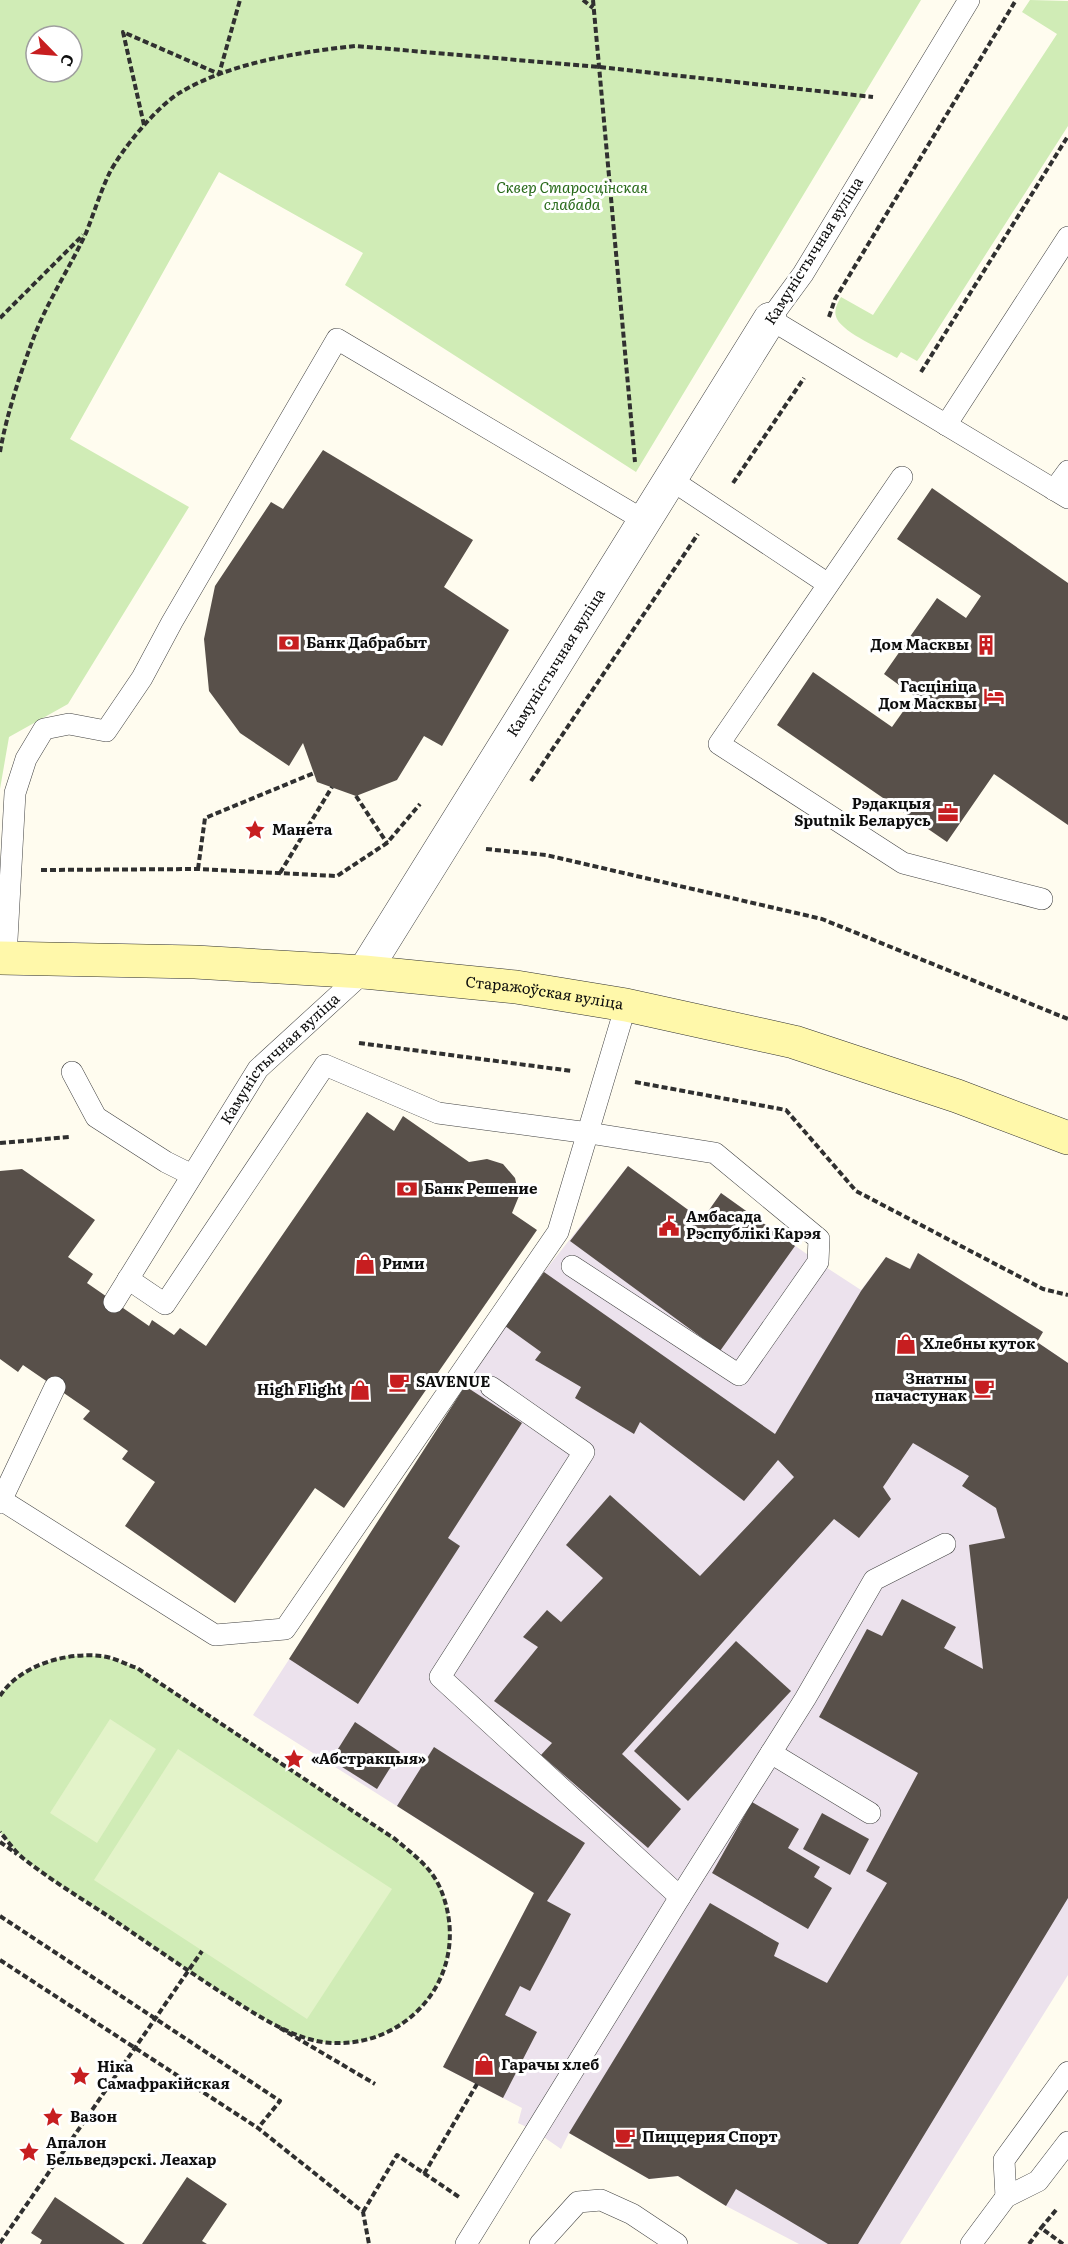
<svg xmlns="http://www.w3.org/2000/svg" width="1068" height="2244" viewBox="0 0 1068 2244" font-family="Literata,serif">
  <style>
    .industrial { fill: #ece2ed }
    .green { fill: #d0ecb6; fill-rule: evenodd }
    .pitch { fill: #e3f3c9 }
    .building { fill: #58504a }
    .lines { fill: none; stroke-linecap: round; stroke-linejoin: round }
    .lane-casing { stroke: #414141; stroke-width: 22 }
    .street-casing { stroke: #414141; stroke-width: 34 }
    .secondary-casing { stroke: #303030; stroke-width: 34 }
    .path { stroke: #303030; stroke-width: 4; stroke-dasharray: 6 3; stroke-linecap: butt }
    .lane { stroke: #fff; stroke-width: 21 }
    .street { stroke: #fff; stroke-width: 33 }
    .secondary { stroke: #fff8aa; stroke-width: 33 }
    .labels { text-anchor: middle; stroke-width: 6; stroke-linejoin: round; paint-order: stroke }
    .park-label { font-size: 15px; font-style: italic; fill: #286a1a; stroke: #fff }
    .street-label { font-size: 15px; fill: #0e0e0e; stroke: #fff }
    .poi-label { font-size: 15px; font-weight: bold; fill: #0e0e0e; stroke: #fff; text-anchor: start }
  </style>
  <rect width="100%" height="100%" fill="#fffcef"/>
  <polygon class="industrial" points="628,1166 702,1220 721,1193 818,1262 861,1290 886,1257 909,1269 918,1253 1043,1332 1037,1342 1068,1363 1068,1975 900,2244 799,2244 726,2206 678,2176 649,2179 569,2133 561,2149 535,2131 518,2123 522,2108 443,2067 534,1893 253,1715 505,1326 544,1272"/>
  <g class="green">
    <path d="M0,0H921L636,472L345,285L363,253L219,172L70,439L189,507L68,704L9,737L0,789ZM36,36H72V72H36Z"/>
    <path d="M1030,0L1068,1V126L920,357L917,361L901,352L897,358C883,350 844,333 837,319C833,311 837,304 841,297L873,315L1057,34L1022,12Z"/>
    <path d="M66,1656H102L137,1668L395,1839C410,1852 426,1863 436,1880C442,1890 446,1903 448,1914C461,1985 404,2046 333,2043C294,2042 251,2011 219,1991C184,1968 149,1944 114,1920C84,1900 52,1881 24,1859C15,1852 8,1841 0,1832V1696C15,1673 42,1664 66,1656Z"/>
  </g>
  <g class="pitch">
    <polygon points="110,1719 156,1749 97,1843 50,1813"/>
    <polygon points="178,1749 392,1889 307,2019 94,1880"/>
  </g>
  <g class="building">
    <polygon points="323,450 473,540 444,587 509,630 442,746 424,736 397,780 356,796 317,782 303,743 289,766 240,733 209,691 204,639 215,586 271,502 283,509"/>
    <polygon points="932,488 1068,583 1068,825 994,774 947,842 777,725 813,672 892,727 914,696 884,674 937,598 966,618 981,596 897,539"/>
    <polygon points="367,1112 394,1131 403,1116 469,1162 487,1159 503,1164 515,1178 519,1196 512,1213 537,1230 344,1508 315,1488 235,1603 125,1526 155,1482 122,1459 128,1451 83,1419 90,1411 23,1365 18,1372 0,1359 0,1171 22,1169 95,1220 68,1257 93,1274 87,1283 149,1326 152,1320 174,1335 180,1328 206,1346"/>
    <polygon points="628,1166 702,1220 721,1193 795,1246 720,1351 570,1241"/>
    <polygon points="918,1253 1043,1332 1037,1342 1068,1363 1068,1898 858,2244 828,2244 736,2189 726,2206 678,2176 649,2179 569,2133 710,1903 779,1943 774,1956 827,1983 887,1883 866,1871 918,1773 819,1717 867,1629 882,1636 902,1599 956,1627 944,1648 983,1669 969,1545 1005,1538 996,1508 962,1486 969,1476 913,1443 883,1487 891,1499 859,1538 834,1519 622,1754 681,1809 648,1848 541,1755 552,1743 494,1701 538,1647 523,1637 547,1610 561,1622 603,1578 566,1545 610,1495 700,1576 794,1477 778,1460 744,1501 640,1422 634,1434 575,1398 581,1387 535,1360 541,1352 505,1326 544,1272 775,1434 861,1291 886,1257 910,1269"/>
    <polygon points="465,1386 522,1423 448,1538 460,1546 358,1704 289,1659"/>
    <polygon points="736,1641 791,1691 688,1801 634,1751"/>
    <polygon points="355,1722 400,1752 377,1789 331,1760"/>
    <polygon points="434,1747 585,1843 547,1901 571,1914 530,1991 520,1986 505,2015 537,2032 503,2098 443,2067 534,1893 397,1806"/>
    <polygon points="752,1802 799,1829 788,1848 820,1867 814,1877 832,1888 808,1929 712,1873"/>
    <polygon points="822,1813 869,1839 850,1875 803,1849"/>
    <polygon points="187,2177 227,2204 202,2241 207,2244 142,2244"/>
    <polygon points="55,2197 125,2244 40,2244 42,2240 31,2233"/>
  </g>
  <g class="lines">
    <g class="lane-casing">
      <g id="lane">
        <polyline points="969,0 803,274 770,319 1068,498"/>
        <polyline points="946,425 1068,237"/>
        <polyline points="902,477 719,744 903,863 1042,899"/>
        <polyline points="670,479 828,584"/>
        <polyline points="1054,490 1068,471"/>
        <polyline points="6,958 15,793 26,759 44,729 69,724 106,731 142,678 172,622 337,339 645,521"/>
        <polyline points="72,1072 96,1117 166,1162 192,1175"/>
        <polyline points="128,1279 165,1304 325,1065 438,1113 589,1133 715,1153 819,1239 818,1262 739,1375 572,1266"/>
        <path id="s1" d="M114,1302L258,1069L364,972"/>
        <polyline points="491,1387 584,1452 440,1677 680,1897"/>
        <polyline points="0,1499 215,1635 285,1629 558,1232 626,1005"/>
        <polyline points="0,1503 55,1387"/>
        <polyline points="771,1753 870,1813"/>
        <polyline points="1006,2197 1004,2160 1068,2072"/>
        <polyline points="466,2244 680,1897 805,1699 874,1580 945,1544"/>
        <polyline points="540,2244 578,2202 601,2200 632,2214 677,2244"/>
        <polyline points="971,2244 1006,2197 1038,2181 1068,2142"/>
      </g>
    </g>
    <g class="street-casing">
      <g id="street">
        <path id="s2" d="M364,972L770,319"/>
      </g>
    </g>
    <g class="secondary-casing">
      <g id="secondary">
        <path id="s3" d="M0,958L195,962L364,972L516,987L626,1005L794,1042L957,1096L1068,1138"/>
      </g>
    </g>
    <g class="path">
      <polyline points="583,0 593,8"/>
      <polyline points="593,0 635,462"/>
      <polyline points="144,125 123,32 219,74 240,0"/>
      <polyline points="829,317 835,299 1016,0"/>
      <polyline points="0,318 83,235"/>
      <polyline points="921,372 1068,136"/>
      <path d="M0,452C6,416 22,368 35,334C49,299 70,267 86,233C94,213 100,193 109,174C121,150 158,105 181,92C230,63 299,52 355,46L599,67L873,97"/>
      <polyline points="733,483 804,378"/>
      <polyline points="531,781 698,534"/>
      <polyline points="356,796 387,843"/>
      <polyline points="486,849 546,855 822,919 1068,1019"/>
      <polyline points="198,869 205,818 314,773"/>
      <polyline points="41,870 198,869 337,876 387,843 420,804"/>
      <polyline points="280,873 332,787"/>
      <polyline points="359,1043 572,1071"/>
      <polyline points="635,1082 786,1110 856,1191 1043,1289 1068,1295"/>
      <polyline points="0,1143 69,1137"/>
      <path d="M0,1696C20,1665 66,1652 101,1656C113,1657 125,1664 137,1668L395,1839C410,1852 426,1863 436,1880C442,1890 446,1903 448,1914C461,1985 404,2046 333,2043C294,2042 251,2011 219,1991C184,1968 149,1944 114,1920C84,1900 52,1881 24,1859C15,1852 8,1841 0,1832"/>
      <polyline points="0,1842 17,1854"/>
      <polyline points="0,1916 280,2101 258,2128"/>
      <polyline points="0,1960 258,2128 363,2212 369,2244"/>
      <polyline points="280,2028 375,2084"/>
      <polyline points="424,2174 477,2084"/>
      <polyline points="1056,2210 1041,2228 1063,2244"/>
      <polyline points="363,2212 397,2155 459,2197"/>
      <polyline points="0,2243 202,1951"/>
      <polyline points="1029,2244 1041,2228"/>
    </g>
    <use href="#lane" class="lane"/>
    <use href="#street" class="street"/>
    <use href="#secondary" class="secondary"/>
  </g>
  <defs>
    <g id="bank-bare" transform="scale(1.62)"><path d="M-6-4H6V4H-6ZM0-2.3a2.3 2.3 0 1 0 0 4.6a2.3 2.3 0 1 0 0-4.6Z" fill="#c71e20" stroke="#fff" stroke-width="2.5" paint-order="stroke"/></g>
    <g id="building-bare" transform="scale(1.62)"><path d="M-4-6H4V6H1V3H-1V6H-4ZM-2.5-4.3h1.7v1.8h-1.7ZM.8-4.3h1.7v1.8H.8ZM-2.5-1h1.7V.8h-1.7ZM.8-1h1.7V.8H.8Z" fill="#c71e20" stroke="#fff" stroke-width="2.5" paint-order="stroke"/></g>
    <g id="hotel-bare" transform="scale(1.62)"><path d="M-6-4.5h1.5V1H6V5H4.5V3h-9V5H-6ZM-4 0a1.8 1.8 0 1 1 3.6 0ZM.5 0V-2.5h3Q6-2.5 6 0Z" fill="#c71e20" stroke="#fff" stroke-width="2.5" paint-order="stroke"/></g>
    <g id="office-bare" transform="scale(1.62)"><path d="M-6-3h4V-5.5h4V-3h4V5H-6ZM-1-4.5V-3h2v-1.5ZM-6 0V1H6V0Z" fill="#c71e20" stroke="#fff" stroke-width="2.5" paint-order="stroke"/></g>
    <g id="sight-bare" transform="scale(1.62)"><path d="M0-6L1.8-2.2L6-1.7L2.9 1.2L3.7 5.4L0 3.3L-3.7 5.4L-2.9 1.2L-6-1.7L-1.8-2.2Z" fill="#c71e20" stroke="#fff" stroke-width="2.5" paint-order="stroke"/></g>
    <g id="civic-bare" transform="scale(1.62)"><path d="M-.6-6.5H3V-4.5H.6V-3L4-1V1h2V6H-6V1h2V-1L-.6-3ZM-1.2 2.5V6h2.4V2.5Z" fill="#c71e20" stroke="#fff" stroke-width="2.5" paint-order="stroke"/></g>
    <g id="shop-bare" transform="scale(1.62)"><path d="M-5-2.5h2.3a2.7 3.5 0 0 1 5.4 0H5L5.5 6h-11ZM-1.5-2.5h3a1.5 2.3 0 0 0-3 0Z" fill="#c71e20" stroke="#fff" stroke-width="2.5" paint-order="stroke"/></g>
    <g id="cafe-bare" transform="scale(1.62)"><path d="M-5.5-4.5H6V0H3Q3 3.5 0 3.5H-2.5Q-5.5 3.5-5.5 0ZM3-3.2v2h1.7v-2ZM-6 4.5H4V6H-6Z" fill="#c71e20" stroke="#fff" stroke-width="2.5" paint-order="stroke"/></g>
  </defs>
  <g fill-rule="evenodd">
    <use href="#bank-bare" x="289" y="643"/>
    <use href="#building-bare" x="986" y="645"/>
    <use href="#hotel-bare" x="994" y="696"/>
    <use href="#office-bare" x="948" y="813"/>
    <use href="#sight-bare" x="255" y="830"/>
    <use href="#bank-bare" x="407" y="1189"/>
    <use href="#civic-bare" x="669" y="1226"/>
    <use href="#shop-bare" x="365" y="1264"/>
    <use href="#shop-bare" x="906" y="1344"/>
    <use href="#cafe-bare" x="399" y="1382"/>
    <use href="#cafe-bare" x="984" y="1388"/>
    <use href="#shop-bare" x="360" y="1390"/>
    <use href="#sight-bare" x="294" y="1759"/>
    <use href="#shop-bare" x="484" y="2065"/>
    <use href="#sight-bare" x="80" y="2076"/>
    <use href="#sight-bare" x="53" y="2117"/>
    <use href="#cafe-bare" x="625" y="2137"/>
    <use href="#sight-bare" x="29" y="2152"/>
  </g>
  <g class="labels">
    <g class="park-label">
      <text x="572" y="193">Сквер Старосцінская<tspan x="572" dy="17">слабада</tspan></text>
    </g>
    <g class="street-label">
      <text transform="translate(814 251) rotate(-58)" y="5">Камуністычная вуліца</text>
      <text dy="5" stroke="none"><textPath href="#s2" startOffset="364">Камуністычная вуліца</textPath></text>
      <text dy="5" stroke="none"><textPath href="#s3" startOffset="546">Старажоўская вуліца</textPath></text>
      <text dy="5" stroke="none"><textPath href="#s1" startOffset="296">Камуністычная вуліца</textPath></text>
    </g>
    <g class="poi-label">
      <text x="306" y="648">Банк Дабрабыт</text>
      <text x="969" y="650" text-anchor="end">Дом Масквы</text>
      <text x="977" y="692" text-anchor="end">Гасцініца<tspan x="977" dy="17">Дом Масквы</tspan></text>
      <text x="931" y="809" text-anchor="end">Рэдакцыя<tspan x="931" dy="17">Sputnik Беларусь</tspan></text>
      <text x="272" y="835">Манета</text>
      <text x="424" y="1194">Банк Решение</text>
      <text x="686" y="1222">Амбасада<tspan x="686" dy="17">Рэспублікі Карэя</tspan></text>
      <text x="382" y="1269">Рими</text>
      <text x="923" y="1349">Хлебны куток</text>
      <text x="967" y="1384" text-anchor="end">Знатны<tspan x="967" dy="17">пачастунак</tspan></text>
      <text x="416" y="1387">SAVENUE</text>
      <text x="343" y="1395" text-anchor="end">High Flight</text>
      <text x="311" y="1764">«Абстракцыя»</text>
      <text x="501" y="2070">Гарачы хлеб</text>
      <text x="97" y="2072">Ніка<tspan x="97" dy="17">Самафракійская</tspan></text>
      <text x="70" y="2122">Вазон</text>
      <text x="642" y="2142">Пиццерия Спорт</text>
      <text x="46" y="2148">Апалон<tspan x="46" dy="17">Бельведэрскі. Леахар</tspan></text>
    </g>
  </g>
  <g transform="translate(54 54) rotate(115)"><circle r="28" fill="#ffffff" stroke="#9f9f9f" stroke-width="1.5"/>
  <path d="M0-4.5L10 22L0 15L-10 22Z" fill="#c71e20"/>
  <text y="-9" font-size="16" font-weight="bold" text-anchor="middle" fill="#0e0e0e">С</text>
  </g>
</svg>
